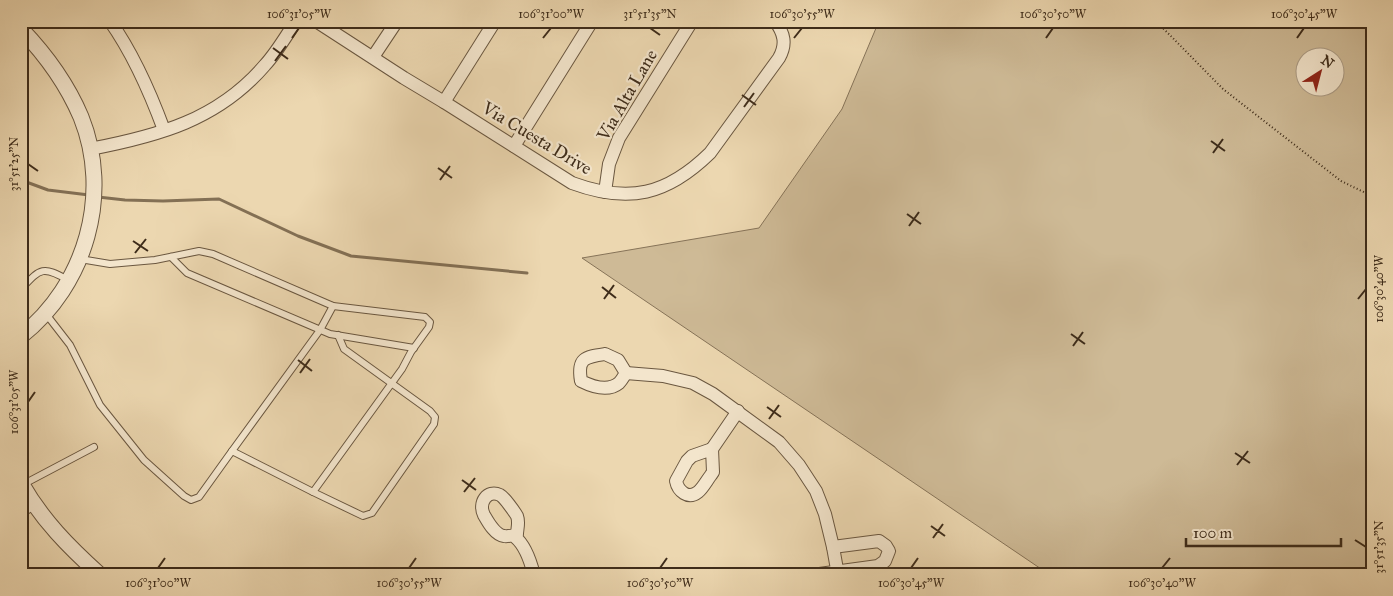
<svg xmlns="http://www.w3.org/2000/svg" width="1393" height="596" viewBox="0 0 1393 596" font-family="'IM FELL Great Primer',serif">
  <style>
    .green { fill: #ceba96; stroke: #867358; fill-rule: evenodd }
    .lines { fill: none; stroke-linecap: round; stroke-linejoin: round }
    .stream { stroke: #837055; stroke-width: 3 }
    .service-casing { stroke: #6a5740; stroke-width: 8 }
    .minor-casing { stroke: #6a5740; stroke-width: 14 }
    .tertiary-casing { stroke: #6a5740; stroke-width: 17 }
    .path { stroke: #3e2c1a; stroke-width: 2; stroke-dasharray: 1 2.5; stroke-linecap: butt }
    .service { stroke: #f3e5cc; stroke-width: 6 }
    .minor { stroke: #f3e5cc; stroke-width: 12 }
    .tertiary { stroke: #f3e5cc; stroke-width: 15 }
    .ticks { fill: none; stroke: #3e2c1a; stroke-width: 2 }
    .labels { text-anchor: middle; stroke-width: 4.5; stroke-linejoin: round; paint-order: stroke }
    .street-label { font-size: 18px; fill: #3e2c1a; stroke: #f3e5cc }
    .neatline { fill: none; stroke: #3e2c1a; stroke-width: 2 }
    .ticks-label { font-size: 12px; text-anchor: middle; fill: #3e2c1a }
  </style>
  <rect width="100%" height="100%" fill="#ecd7b0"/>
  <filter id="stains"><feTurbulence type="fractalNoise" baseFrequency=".004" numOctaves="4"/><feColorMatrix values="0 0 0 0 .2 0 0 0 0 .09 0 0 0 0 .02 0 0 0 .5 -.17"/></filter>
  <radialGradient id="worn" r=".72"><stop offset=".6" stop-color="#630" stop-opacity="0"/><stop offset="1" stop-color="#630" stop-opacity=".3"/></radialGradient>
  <path class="green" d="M879,21H1372V575H1050L582,258L759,228L842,109ZM1306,58H1336V88H1306Z"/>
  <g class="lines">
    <g class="stream">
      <polyline points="21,180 48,190 89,195"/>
      <polyline points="98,197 125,200 163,201 219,199 298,236 351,256 527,273"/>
    </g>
    <g class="service-casing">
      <g id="service">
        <polyline points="171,257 187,273 330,334 414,348"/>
        <path d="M21,289C40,269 42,265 68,280"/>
        <polyline points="46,314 70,345 100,405 144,460 184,496 191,500 199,497 232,451 313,492 402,369 411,352 429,327 430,322 425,317 333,306 213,254 199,251 155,260 110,264 80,259"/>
        <polyline points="232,451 320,330 333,306"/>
        <polyline points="22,485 94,447"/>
        <polyline points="313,492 363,516 372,513 434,424 435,417 430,411 344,349 338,335"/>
      </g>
    </g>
    <g class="minor-casing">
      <g id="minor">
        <path d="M110,21C134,55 150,92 164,130"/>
        <path d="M316,21L404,78L444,102L572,183C629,204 667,195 710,153L779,58C787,44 784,33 775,21"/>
        <polyline points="373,57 397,21"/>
        <polyline points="444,102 495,21"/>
        <polyline points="514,146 592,21"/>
        <path d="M90,149C158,136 218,120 265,65C277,52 286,36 296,21"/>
        <polyline points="605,192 609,164 619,138 692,21"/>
        <path d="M605,354L618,360L626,373C624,376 622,380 619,383C608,392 593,387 581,381C577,358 585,357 605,354Z"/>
        <polyline points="626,373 663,376 693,383 713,394 779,442 799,465 816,491 825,514 833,547 838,575"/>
        <path d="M712,449L713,472L711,475C707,480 703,488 698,492C688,500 678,491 676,481L687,461L692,456Z"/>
        <polyline points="712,449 738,411"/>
        <polyline points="21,511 33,503"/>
        <path d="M517,538C516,531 520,524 517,516C514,511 504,497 500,495C487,489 478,503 484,515C488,522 495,535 504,536C509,537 511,534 515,537C525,545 531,563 534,575"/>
        <polyline points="812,575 878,566 885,561 889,551 886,546 879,541 833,547"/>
      </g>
    </g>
    <g class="tertiary-casing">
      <g id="tertiary">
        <path d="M21,29C46,55 67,84 81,117C112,194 86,285 21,336"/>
        <path d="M21,483C42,520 69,547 100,575"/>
      </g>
    </g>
    <polyline class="path" points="1156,21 1223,89 1341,181 1372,196"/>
    <use href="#service" class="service"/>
    <use href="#minor" class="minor"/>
    <use href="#tertiary" class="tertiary"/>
  </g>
  <path class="ticks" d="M650,28L660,35M292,38L299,28M543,38L551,28M794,38L802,28M1046,38L1053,28M1297,38L1304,28M273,48L288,59M275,61L286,46M742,95L756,105M744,107L754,93M1211,141L1225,151M1213,153L1223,139M28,164L38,171M438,168L452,178M440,180L450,166M907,214L921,224M909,226L919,212M133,241L148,251M135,253L146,239M602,287L616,298M604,299L614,285M1358,299L1366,289M1071,334L1085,344M1073,346L1083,332M298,360L312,371M300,373L310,359M28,402L35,392M767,407L781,417M769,419L779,405M1235,453L1250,463M1237,465L1248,451M462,480L476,490M464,492L475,478M931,526L945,536M933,538L943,524M1355,540L1366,547M158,568L165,558M409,568L416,558M660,568L667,558M911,568L918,558M1162,568L1170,558"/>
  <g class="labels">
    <g class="street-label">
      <text transform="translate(627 95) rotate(-60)" y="6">Via Alta Lane</text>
      <text transform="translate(537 138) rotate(31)" y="6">Via Cuesta Drive</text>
    </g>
  </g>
  <rect width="1393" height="596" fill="none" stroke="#ecd7b0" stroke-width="55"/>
  <g transform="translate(1320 72) rotate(36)"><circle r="24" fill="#f3e5cc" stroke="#ab9b85"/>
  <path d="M0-4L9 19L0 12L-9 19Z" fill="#8f2418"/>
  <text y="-8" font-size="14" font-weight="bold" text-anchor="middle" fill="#3e2c1a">N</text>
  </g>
  <path d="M1186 538v8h155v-8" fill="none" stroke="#3e2c1a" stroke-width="2.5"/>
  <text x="1193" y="538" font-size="15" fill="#3e2c1a" stroke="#f3e5cc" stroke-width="4" paint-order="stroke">100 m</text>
  <rect x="28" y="28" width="1338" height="540" class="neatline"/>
  <g class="ticks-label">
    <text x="299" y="18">106°31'05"W</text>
    <text x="551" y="18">106°31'00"W</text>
    <text x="650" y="18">31°51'35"N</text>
    <text x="802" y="18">106°30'55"W</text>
    <text x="1053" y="18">106°30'50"W</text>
    <text x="1304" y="18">106°30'45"W</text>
    <text transform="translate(14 164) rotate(-90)" y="4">31°51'25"N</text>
    <text transform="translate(1379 289) rotate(-90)" y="4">106°30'40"W</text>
    <text transform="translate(14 402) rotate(-90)" y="4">106°31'05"W</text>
    <text transform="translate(1379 547) rotate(-90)" y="4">31°51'35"N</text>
    <text x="158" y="587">106°31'00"W</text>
    <text x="409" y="587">106°30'55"W</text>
    <text x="660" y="587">106°30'50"W</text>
    <text x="911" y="587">106°30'45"W</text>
    <text x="1162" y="587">106°30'40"W</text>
  </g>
  <rect width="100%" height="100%" filter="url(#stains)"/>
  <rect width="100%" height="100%" fill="url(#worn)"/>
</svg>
